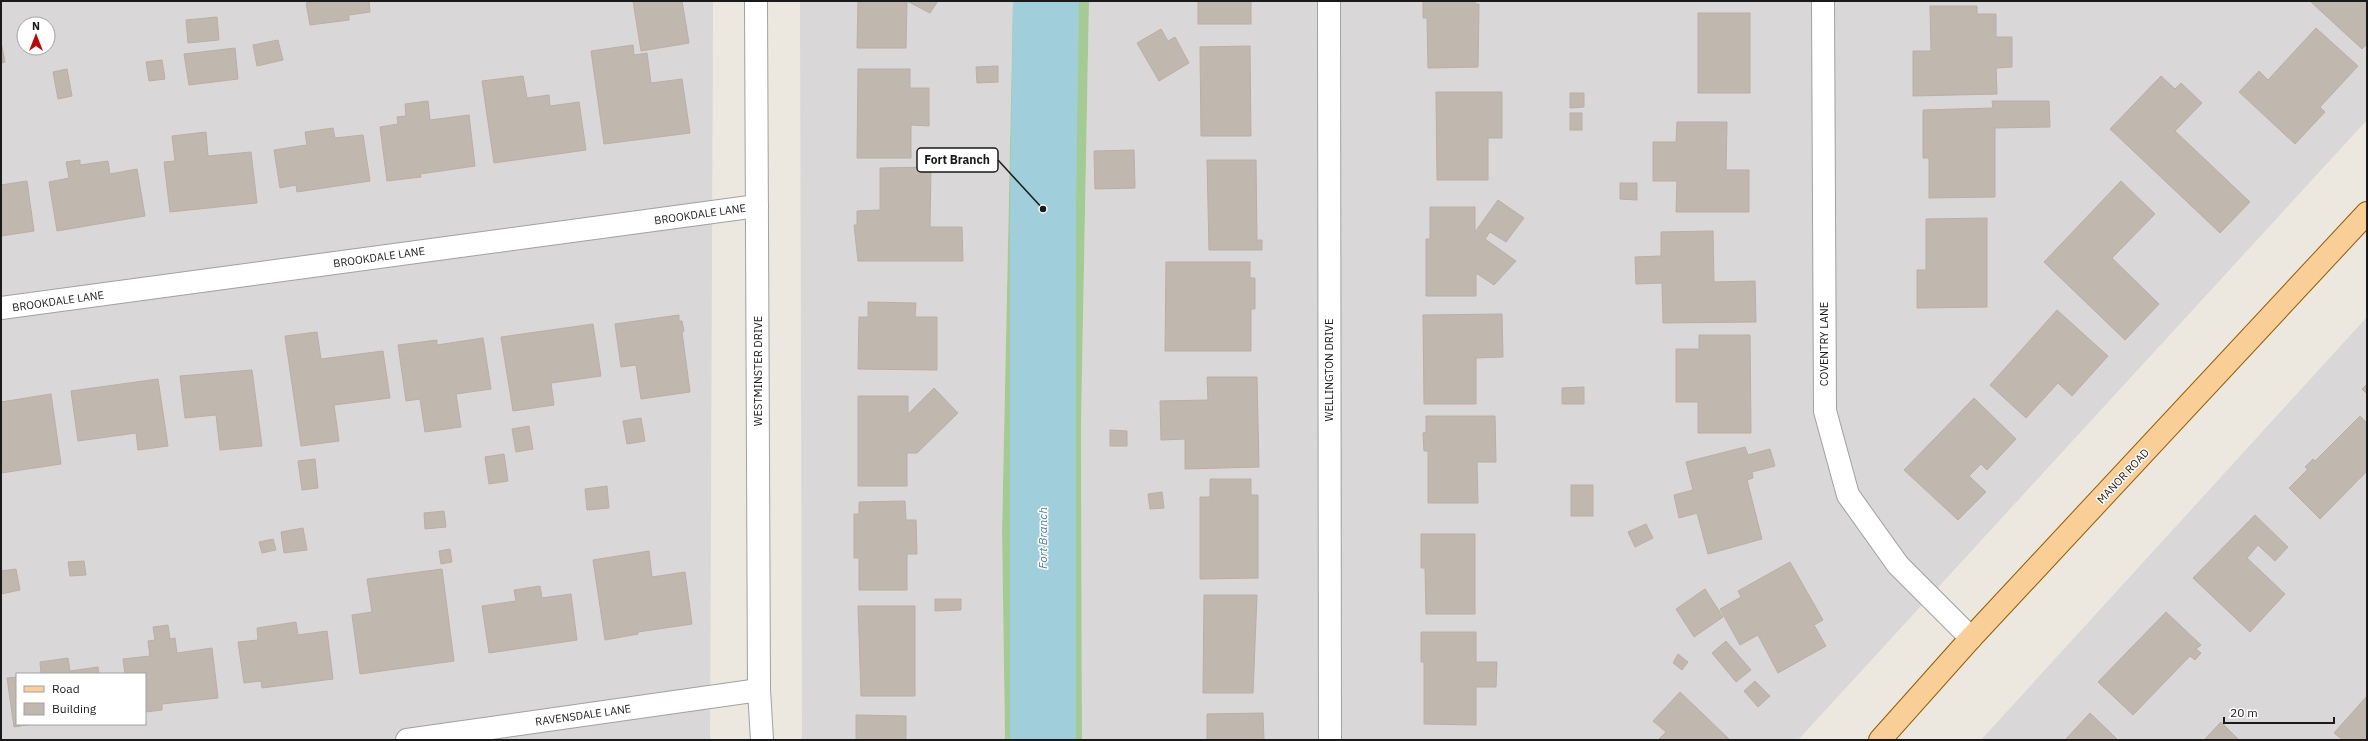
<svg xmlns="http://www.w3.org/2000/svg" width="2368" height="741" viewBox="0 0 2368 741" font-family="'IBM Plex Sans',sans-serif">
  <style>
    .residential { fill: #d9d7d7; fill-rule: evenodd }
    .forest { fill: #a5cb95 }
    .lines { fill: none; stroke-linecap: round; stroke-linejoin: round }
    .river { stroke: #a0ceda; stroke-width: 66 }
    .building { fill: #c0b7af; stroke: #bdaea3 }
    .minor-casing { stroke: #a1a1a1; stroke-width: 24 }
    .major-casing { stroke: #8f5e02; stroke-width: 24 }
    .minor { stroke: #fff; stroke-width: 22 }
    .major { stroke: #face97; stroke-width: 22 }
    .labels { text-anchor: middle; stroke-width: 3; stroke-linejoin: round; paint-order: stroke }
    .street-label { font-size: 11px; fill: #1a1a1a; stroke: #fff }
    .water-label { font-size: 12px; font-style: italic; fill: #4a7aa7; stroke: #fff }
    .leader { fill: none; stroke: #1a1a1a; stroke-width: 1.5 }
    .callout-dot { fill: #1a1a1a; stroke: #fff; stroke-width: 1.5 }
    .callout { fill: #fff; stroke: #1a1a1a; stroke-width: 1.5 }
    .callout-label { font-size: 12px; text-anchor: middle; font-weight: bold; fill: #1a1a1a }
  </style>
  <rect width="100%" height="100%" fill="#ece8e0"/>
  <g class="residential">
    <path d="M1,1H713L710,740H1ZM24,24H48V48H24ZM17,674H145V724H17Z"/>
    <polygon points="800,1 1013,1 1002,531 1005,740 802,740"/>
    <polygon points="1089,1 2367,1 2367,120 1798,740 1082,740 1081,425"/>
    <polygon points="2367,317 2367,740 1981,740"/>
  </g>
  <polygon class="forest" points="1013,1 1089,1 1081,425 1082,740 1005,740 1002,531"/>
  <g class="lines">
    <polyline class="river" points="1043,740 1043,209 1046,1"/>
  </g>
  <g class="building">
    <polygon points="318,1 369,1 370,12 349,15 349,20 310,25 306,3"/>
    <polygon points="633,1 682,1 689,43 641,51"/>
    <polygon points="858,1 907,1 906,48 857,48"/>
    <polygon points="907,1 938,1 930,13"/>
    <rect x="1198" y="1" width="53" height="23"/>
    <polygon points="1423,1 1475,1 1475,4 1479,4 1478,67 1428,68 1427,18 1423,18"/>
    <polygon points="2310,1 2367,1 2367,44 2362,49"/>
    <polygon points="1930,6 1977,6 1977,14 1996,14 1996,37 2012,37 2012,67 1996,68 1997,94 1913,96 1913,51 1931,51"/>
    <rect x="1698" y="13" width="52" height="80"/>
    <polygon points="217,17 219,40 188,43 186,20"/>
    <polygon points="2316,28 2358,66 2320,107 2325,112 2295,144 2239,92 2259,71 2268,80"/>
    <polygon points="1161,29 1168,41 1175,37 1189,63 1159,81 1137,43"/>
    <polygon points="278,40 283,60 257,66 253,45"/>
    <polygon points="1,42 5,62 1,63"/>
    <polygon points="633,45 634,55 647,53 651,83 682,79 690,133 604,144 591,51"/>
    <polygon points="1250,46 1251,136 1201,136 1200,47"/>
    <polygon points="235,48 238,79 189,85 184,54"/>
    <polygon points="162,60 165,79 149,81 146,62"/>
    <polygon points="998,66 998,82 977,83 976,67"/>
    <polygon points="67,69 72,96 58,99 53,72"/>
    <polygon points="858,69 910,69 910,88 929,88 929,126 911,125 911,158 857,158"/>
    <polygon points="523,76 527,98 549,95 550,106 579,102 586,150 494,163 482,81"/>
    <polygon points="2161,76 2175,89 2181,83 2202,103 2175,131 2250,202 2220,233 2110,129"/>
    <polygon points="1436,92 1502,92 1502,138 1488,138 1488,180 1437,180"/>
    <polygon points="1570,93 1584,93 1584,107 1570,108"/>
    <polygon points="428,101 430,120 469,115 475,166 420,174 421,177 387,181 380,127 398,124 397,117 406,116 405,104"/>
    <polygon points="1992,101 2049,101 2050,127 1995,128 1995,197 1929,198 1929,158 1923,158 1923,110 1993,108"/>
    <rect x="1570" y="113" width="12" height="17"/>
    <polygon points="1677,122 1727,122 1726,170 1749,170 1749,212 1676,212 1677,181 1653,181 1653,142 1676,142"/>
    <polygon points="333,128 335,138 363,135 370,181 297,192 296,185 280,188 274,150 307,145 305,132"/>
    <polygon points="206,132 208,156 251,152 257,203 170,212 164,162 175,161 172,136"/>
    <polygon points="1134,150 1135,188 1095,189 1094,151"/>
    <polygon points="80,160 80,165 108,161 110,174 137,169 145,216 57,231 49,182 69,178 66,162"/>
    <polygon points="1207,160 1256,160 1257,240 1262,240 1262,250 1209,250"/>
    <polygon points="931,167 930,227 962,227 963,261 858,261 854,225 857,225 857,211 880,210 880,168"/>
    <polygon points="27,181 34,231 1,236 1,185"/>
    <polygon points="2121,181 2155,214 2112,258 2159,304 2125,340 2044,262"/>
    <polygon points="1620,183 1637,183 1637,200 1620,199"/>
    <polygon points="1498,200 1524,218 1506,242 1490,232 1485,239 1516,261 1494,285 1476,273 1476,296 1426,296 1426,239 1430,239 1430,207 1475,207 1475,232"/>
    <polygon points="1987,218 1987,307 1917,308 1917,270 1926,270 1926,219"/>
    <polygon points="1713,231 1714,282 1755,281 1756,322 1663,323 1662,283 1636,284 1635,257 1661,256 1661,232"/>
    <polygon points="1166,262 1250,262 1250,278 1255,278 1255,309 1251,309 1251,351 1165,351"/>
    <polygon points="868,302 916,303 915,317 937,317 937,370 858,369 859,317 868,317"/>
    <polygon points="2057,310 2108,356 2072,396 2058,383 2026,418 1990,385"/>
    <polygon points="1502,314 1503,357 1476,358 1476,404 1424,404 1423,315"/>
    <polygon points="679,315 679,321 682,321 684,331 682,332 690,392 641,399 636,365 621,367 615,324"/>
    <polygon points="593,324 601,376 551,383 554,405 513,411 501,337"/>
    <polygon points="317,332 321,359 383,351 390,398 334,405 339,441 301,446 285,336"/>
    <polygon points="1699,335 1750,335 1751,433 1698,433 1698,402 1676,402 1676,349 1699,349"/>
    <polygon points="483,338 491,389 456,394 461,427 425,432 420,399 406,401 398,345 437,340 437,345"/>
    <polygon points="252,370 262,446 220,450 216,415 185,418 180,376"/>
    <polygon points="1207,377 1257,377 1259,467 1185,469 1185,439 1161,440 1160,401 1208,400"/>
    <polygon points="158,379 168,446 138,450 136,433 78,441 71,391"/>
    <polygon points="2367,384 2367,394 2362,389"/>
    <polygon points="1584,387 1584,404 1562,404 1562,388"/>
    <polygon points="934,388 958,413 917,453 907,453 907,486 858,486 858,396 908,396 908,414"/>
    <polygon points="51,394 61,464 1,473 1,399 1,402"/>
    <polygon points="1974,398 2016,439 1987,470 1981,464 1969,476 1986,492 1958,520 1904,470"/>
    <polygon points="1426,416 1495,416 1496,462 1477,462 1478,503 1428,503 1428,451 1424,451 1423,433 1426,432"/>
    <polygon points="2360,416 2367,423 2367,471 2320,519 2289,488 2308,469 2305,467 2313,459 2315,461"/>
    <polygon points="641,418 645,441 627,444 623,421"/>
    <polygon points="529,426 533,449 516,452 512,429"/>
    <polygon points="1110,430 1127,431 1127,446 1110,446"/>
    <polygon points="1745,447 1748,455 1770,449 1775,466 1752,472 1753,478 1747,480 1762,539 1708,554 1697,513 1679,518 1674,495 1693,490 1686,462"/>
    <polygon points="504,454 508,481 489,484 485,457"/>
    <polygon points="315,459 318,488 302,490 298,461"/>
    <polygon points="1210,479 1251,479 1251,495 1258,495 1258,578 1200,579 1200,497 1210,497"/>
    <rect x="1571" y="485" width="22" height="31"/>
    <polygon points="607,486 609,508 587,510 585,489"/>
    <polygon points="1162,492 1164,508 1150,509 1148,494"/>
    <polygon points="905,501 906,520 916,520 917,554 907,554 907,590 859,590 859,558 854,558 854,514 859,514 859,502"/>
    <polygon points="444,511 446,527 425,529 424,513"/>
    <polygon points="2255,515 2288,547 2275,561 2258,545 2247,558 2285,594 2250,632 2193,578"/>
    <polygon points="1646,524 1653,538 1635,547 1628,532"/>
    <polygon points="303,528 307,550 284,553 281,532"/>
    <polygon points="1421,534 1475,534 1475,614 1426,614 1425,568 1421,568"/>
    <polygon points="273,539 276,550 262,553 259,542"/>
    <polygon points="450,549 452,562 441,564 439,551"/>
    <polygon points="649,551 652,577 685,572 692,624 638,632 638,634 605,640 593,560"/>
    <polygon points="84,561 86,575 70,576 68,562"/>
    <polygon points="1790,562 1823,620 1814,625 1826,646 1778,673 1758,635 1740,645 1720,609 1741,597 1738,591"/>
    <polygon points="16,569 20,590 1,594 1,571"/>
    <polygon points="442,569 454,661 360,674 352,615 372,612 367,579"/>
    <polygon points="540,586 542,598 571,594 577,640 489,653 482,606 516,601 514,590"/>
    <polygon points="1705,589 1723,617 1694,637 1676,609"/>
    <polygon points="1204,595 1257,595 1253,693 1203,693"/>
    <polygon points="935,599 961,599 961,610 935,611"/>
    <polygon points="858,606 915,606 915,696 861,696"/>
    <polygon points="2166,612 2201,645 2196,649 2201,653 2195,660 2190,656 2133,715 2098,682"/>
    <polygon points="296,622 298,635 327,631 333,679 262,688 261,681 244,683 238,642 258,640 257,628"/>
    <polygon points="168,625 170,639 175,638 177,653 212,648 218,698 162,704 162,710 145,712 145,674 125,674 123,659 150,656 148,641 155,640 153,627"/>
    <polygon points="1421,632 1476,632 1476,662 1497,662 1496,687 1476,687 1476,725 1424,724 1424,662 1421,662"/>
    <polygon points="1726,641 1751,670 1736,682 1712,653"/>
    <polygon points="1678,654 1688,662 1682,670 1673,663"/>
    <polygon points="68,658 70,671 98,667 99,674 36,674 41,673 40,662"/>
    <polygon points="17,677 17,724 33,724 14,727 7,678"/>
    <polygon points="1755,681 1770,696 1758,707 1744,691"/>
    <polygon points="1680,692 1730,740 1658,740 1666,732 1653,721"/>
    <polygon points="2367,696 2367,740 2343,740 2334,733"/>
    <polygon points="1263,713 1264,740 1207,740 1207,714"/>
    <polygon points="2090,713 2118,740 2065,740"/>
    <polygon points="856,715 906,716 906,740 856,740"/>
    <polygon points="2221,722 2239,740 2204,740"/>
  </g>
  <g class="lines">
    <g class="minor-casing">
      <g id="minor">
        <polyline points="756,1 759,690 762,740"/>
        <polyline points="1329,1 1330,740"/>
        <polyline points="1823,1 1825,411 1848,495 1898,565 1971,638"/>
        <polyline points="1,308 757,206"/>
        <polyline points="407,740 759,690"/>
      </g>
    </g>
    <g class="major-casing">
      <polyline id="major" points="1880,740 1971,638 2367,213"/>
    </g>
    <use href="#minor" class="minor"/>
    <use href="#major" class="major"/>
  </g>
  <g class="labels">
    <g class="street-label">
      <text transform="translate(700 214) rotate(-8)" y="4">BROOKDALE LANE</text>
      <text transform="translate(379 257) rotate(-8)" y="4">BROOKDALE LANE</text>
      <text transform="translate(58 301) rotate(-8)" y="4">BROOKDALE LANE</text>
      <text transform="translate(1824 344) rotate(-90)" y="4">COVENTRY LANE</text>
      <text transform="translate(1329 370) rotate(-90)" y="4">WELLINGTON DRIVE</text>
      <text transform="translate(758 371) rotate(-90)" y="4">WESTMINSTER DRIVE</text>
      <text transform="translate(2123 476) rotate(-47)" y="4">MANOR ROAD</text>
      <text transform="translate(583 715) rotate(-8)" y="4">RAVENSDALE LANE</text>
    </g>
    <g class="water-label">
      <text transform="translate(1043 538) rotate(-90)" y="4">Fort Branch</text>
    </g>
  </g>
  <path class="leader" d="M1043 209L998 160"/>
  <circle class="callout-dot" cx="1043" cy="209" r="4"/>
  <rect class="callout" x="917" y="148" width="81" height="24" rx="4"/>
  <g class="callout-label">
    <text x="957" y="164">Fort Branch</text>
  </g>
  <rect width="2368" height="741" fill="none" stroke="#1a1a1a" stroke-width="4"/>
  <rect x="16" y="673" width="130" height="52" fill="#ffffff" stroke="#a3a3a3"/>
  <rect x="24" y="686" width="20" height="6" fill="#face97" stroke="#a3a3a3"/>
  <text x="52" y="693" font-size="12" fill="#1a1a1a">Road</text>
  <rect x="24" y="703" width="20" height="12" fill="#c0b7af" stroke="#a3a3a3"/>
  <text x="52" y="713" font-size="12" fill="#1a1a1a">Building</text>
  <g transform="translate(36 36)"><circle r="19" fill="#ffffff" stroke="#a3a3a3"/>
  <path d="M0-3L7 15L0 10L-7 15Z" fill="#c20306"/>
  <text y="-6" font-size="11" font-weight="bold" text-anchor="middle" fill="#1a1a1a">N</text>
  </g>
  <path d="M2224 717v6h110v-6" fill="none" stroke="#1a1a1a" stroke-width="2"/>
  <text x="2230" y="717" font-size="12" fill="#1a1a1a" stroke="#ffffff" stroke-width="3" paint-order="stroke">20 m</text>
</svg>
